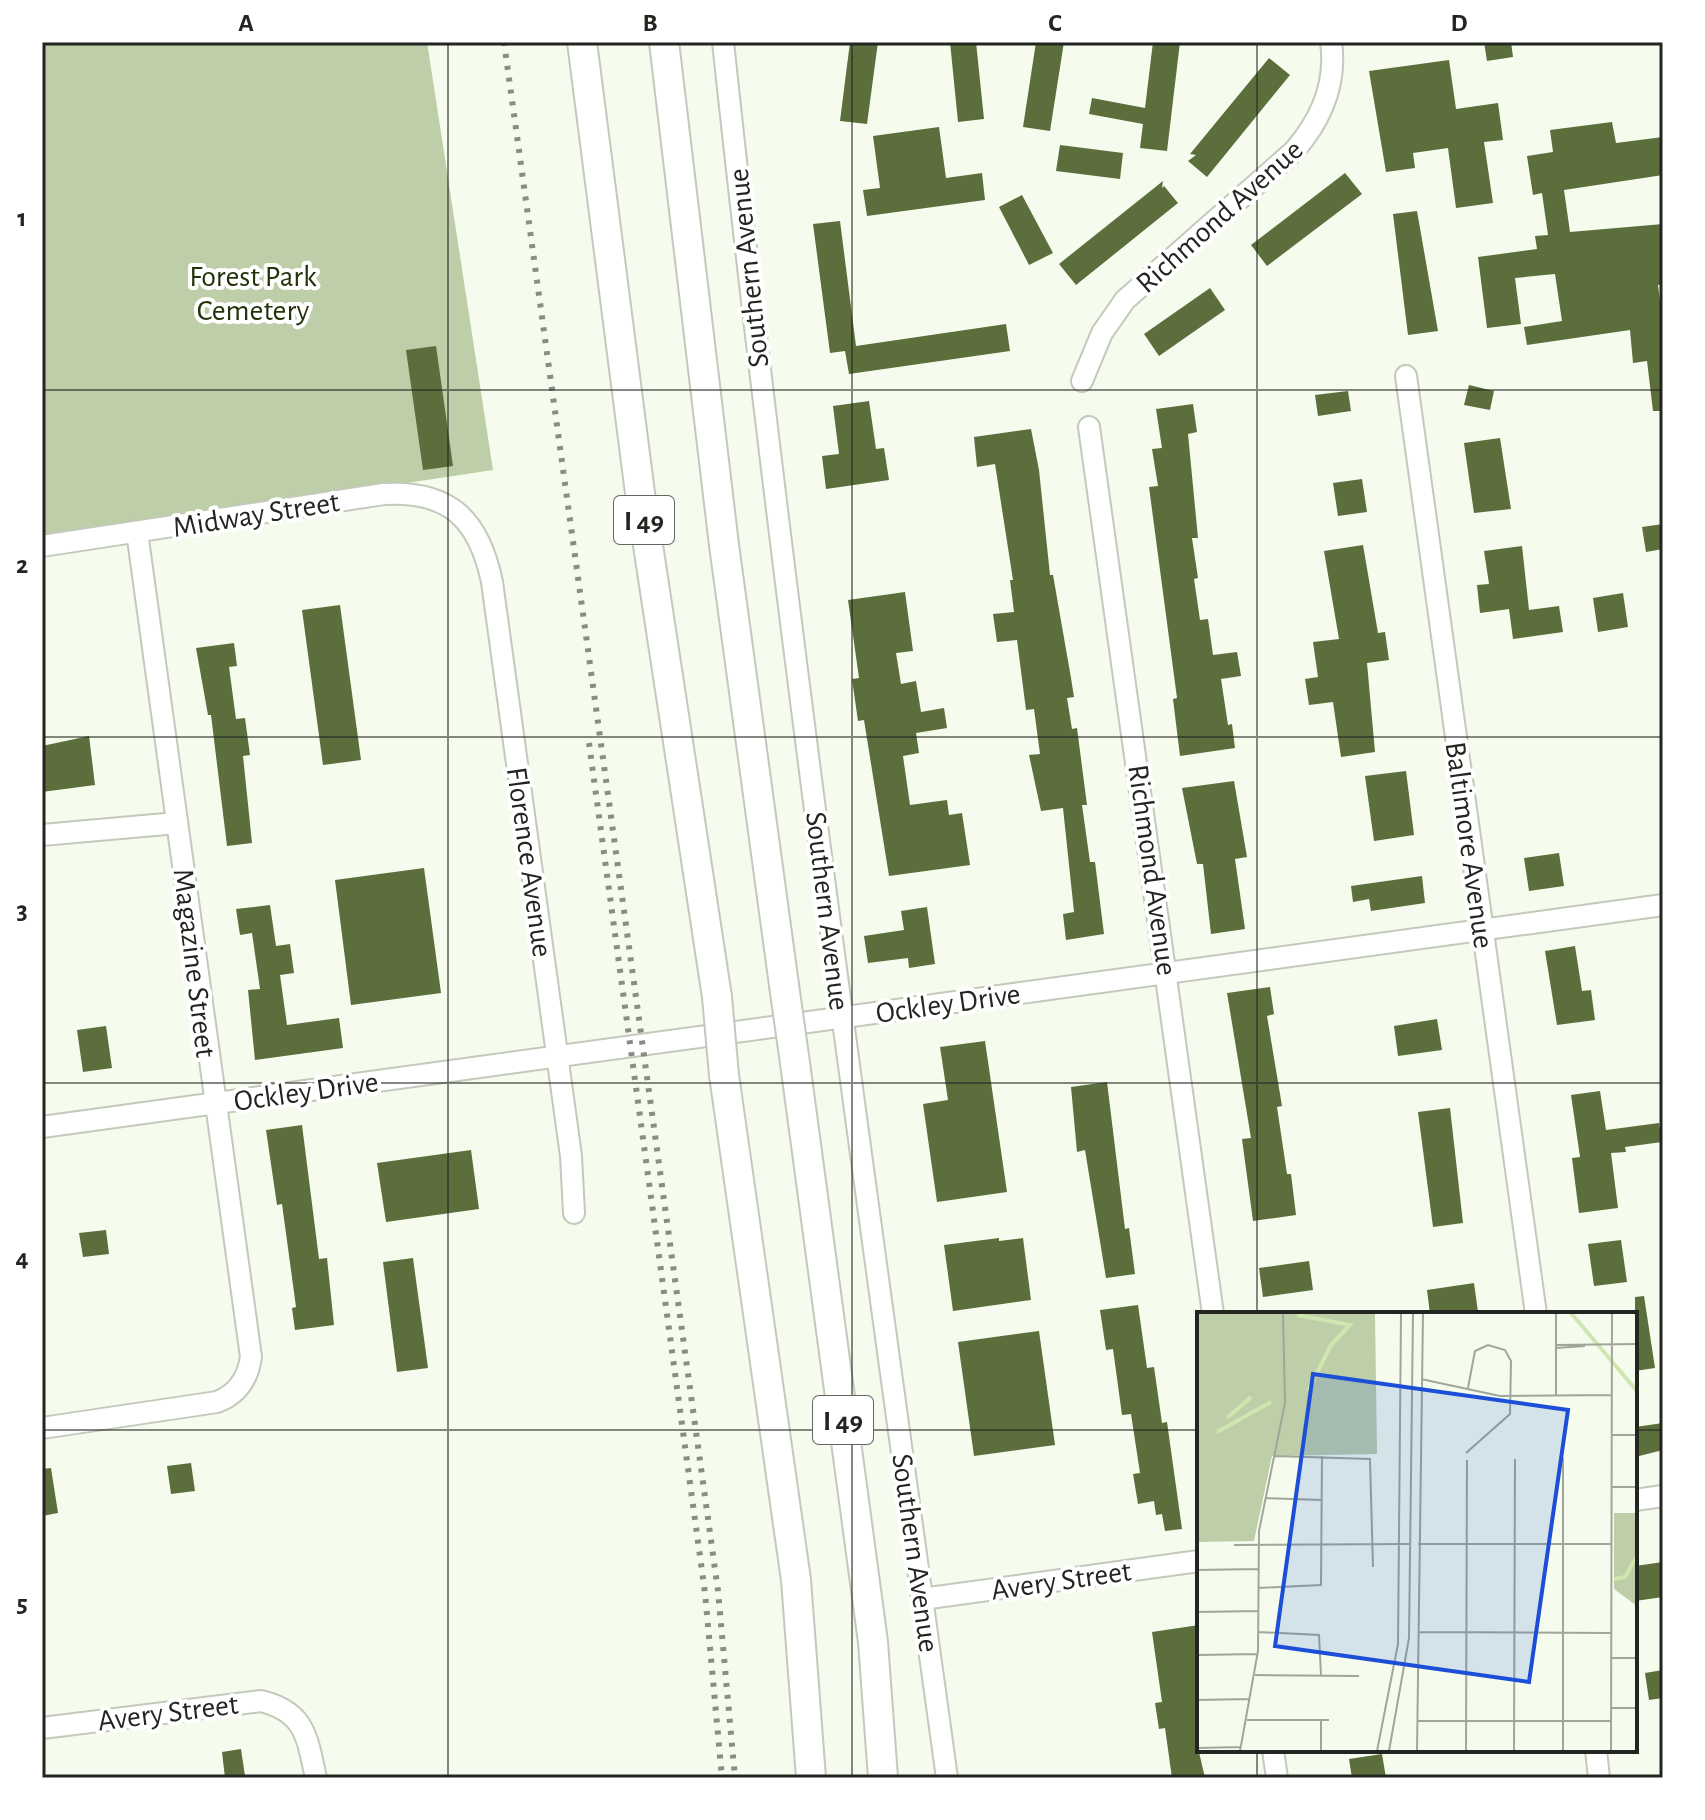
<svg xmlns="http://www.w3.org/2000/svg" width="1705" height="1820" viewBox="0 0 1705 1820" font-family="'Alegreya Sans',sans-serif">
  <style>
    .green { fill: #bdcea8 }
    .building { fill: #5b6e3c }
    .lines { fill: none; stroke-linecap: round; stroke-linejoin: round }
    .minor-casing { stroke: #c3c9bb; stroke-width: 24 }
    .highway-casing { stroke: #c3c9bb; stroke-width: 32 }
    .minor { stroke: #fff; stroke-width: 20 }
    .highway { stroke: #fff; stroke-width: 28 }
    .rail { stroke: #898e84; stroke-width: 6; stroke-dasharray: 4 8; stroke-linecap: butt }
    .highway-bridge-casing { stroke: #c3c9bb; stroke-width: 32; stroke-linecap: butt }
    .highway-bridge { stroke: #fff; stroke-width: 28 }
    .grid { fill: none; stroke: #232520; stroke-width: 2; stroke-opacity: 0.55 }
    .labels { text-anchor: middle; stroke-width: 8; stroke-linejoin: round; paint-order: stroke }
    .shield { fill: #fff; stroke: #656663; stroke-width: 2 }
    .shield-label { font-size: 28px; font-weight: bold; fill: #232520 }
    .street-label { font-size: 30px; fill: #232520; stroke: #fff }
    .park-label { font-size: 30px; fill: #24320a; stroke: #fff }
    .inset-river { fill: none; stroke: #cfe6af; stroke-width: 4 }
    .inset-road { fill: none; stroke: #a1a69b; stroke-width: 2 }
    .view { fill: #1d4ed8; fill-opacity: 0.15; stroke: #1d4ed8; stroke-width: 4 }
    .inset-edge { fill: none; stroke: #232520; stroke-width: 4 }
    .neatline { fill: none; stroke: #232520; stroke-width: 3 }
    .grid-label { font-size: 26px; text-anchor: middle; font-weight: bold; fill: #232520 }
  </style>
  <rect width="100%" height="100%" fill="#f5fced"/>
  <polygon class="green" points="42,42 427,42 493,470 42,538"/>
  <g class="building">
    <polygon points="850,42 878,42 867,124 840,121"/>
    <polygon points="950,42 976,42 984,119 958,122"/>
    <polygon points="1036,42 1064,42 1050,131 1023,127"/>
    <polygon points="1153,42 1180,42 1167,151 1140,148 1143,124 1089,114 1092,98 1145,108"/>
    <polygon points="1484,42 1511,42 1513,57 1487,61"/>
    <polygon points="1269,58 1290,75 1207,177 1188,161 1196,155 1190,154"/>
    <polygon points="1449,60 1456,109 1498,103 1503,140 1484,142 1493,203 1456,208 1448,148 1413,153 1415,168 1386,172 1369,71"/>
    <polygon points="1612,122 1616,143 1663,137 1663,175 1564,190 1570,232 1663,224 1663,284 1658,285 1663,324 1663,411 1653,411 1647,361 1633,363 1630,330 1527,345 1524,327 1562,321 1555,274 1515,278 1521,324 1487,328 1478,257 1537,249 1535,236 1548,235 1542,193 1533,195 1527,156 1553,152 1550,130"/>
    <polygon points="939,127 946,178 982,173 985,200 867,216 863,190 880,188 873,136"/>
    <polygon points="1060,145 1123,153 1120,179 1056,171"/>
    <polygon points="1345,173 1362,194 1267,266 1251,245"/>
    <polygon points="1163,181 1162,188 1164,186 1178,203 1076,285 1059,264"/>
    <polygon points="1022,195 1053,253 1029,265 999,207"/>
    <polygon points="1417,211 1438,331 1408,335 1393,214"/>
    <polygon points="840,221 856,346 1006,324 1010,351 849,374 845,351 830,353 813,224"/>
    <polygon points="1210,288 1225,310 1159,356 1144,334"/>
    <polygon points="436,346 453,466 423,470 406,350"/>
    <polygon points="1469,385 1494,391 1490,410 1464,405"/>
    <polygon points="1348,391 1351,411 1318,416 1315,395"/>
    <polygon points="869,401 876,449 884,448 889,480 826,489 822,456 839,454 833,406"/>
    <polygon points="1193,404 1197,432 1188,434 1198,538 1192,538 1198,578 1194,579 1200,620 1208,619 1213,655 1237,652 1241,676 1221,679 1228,725 1232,724 1235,748 1180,756 1173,699 1177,698 1149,487 1158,486 1152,449 1162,448 1156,409"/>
    <polygon points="1031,429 1039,470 1050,575 1053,575 1071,678 1074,697 1067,698 1072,729 1077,728 1087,805 1082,805 1090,862 1095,862 1104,934 1066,940 1063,914 1074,912 1063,808 1041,811 1029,755 1040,754 1034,709 1026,710 1017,640 997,642 993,614 1014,612 1010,580 1013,580 995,464 977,467 974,437"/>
    <polygon points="1500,438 1511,509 1474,513 1464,443"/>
    <polygon points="1362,479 1367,512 1338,516 1333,483"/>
    <polygon points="1663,524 1663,549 1646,552 1642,527"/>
    <polygon points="1363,545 1378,633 1385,632 1389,660 1367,663 1375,752 1341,757 1333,702 1309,705 1305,679 1318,677 1313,642 1339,639 1324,551"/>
    <polygon points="1522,546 1529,610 1559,606 1563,632 1513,639 1509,609 1480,613 1477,585 1489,584 1484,551"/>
    <polygon points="905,592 913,651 896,653 901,684 916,681 921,712 944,708 947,728 916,733 919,753 903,756 910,805 947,800 949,815 962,813 970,865 889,876 864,720 858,721 852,679 859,678 848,600"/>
    <polygon points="1623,593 1628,627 1598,632 1593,598"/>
    <polygon points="340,605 361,760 323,765 302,610"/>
    <polygon points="234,643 237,666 229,667 236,719 245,718 250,755 243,756 252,843 227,846 211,715 208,715 196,648"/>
    <polygon points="89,736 95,785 42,792 42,746"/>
    <polygon points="1406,771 1414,835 1374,841 1365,776"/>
    <polygon points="1234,781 1247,857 1235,859 1245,929 1211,934 1203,864 1197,864 1182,788"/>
    <polygon points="1559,853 1564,886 1529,891 1524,858"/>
    <polygon points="424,868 441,993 351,1005 335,880"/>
    <polygon points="1422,876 1425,903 1371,911 1369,899 1353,902 1351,886"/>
    <polygon points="270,905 276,946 290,944 294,973 280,975 287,1025 339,1018 343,1048 255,1060 248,990 260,989 252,933 240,935 236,909"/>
    <polygon points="927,907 935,964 909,968 908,958 868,963 864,936 904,930 901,911"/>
    <polygon points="1575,946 1582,991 1591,990 1595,1020 1557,1025 1545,951"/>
    <polygon points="1270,987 1274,1014 1267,1016 1282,1106 1277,1107 1287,1174 1291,1174 1296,1215 1253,1221 1242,1139 1251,1138 1227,993"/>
    <polygon points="1437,1019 1442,1050 1398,1056 1394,1026"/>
    <polygon points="106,1026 112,1068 83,1072 77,1030"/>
    <polygon points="985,1041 1007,1192 937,1202 923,1104 948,1100 940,1047"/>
    <polygon points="1107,1082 1125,1229 1129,1228 1135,1274 1106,1278 1085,1150 1077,1152 1071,1087"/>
    <polygon points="1600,1091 1606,1130 1659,1123 1662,1142 1625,1147 1626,1152 1611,1153 1618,1208 1579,1213 1572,1158 1580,1157 1571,1095"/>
    <polygon points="1450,1108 1463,1223 1433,1227 1418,1112"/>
    <polygon points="302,1125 319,1259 327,1258 334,1325 295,1330 292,1308 296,1307 282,1204 277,1205 266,1130"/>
    <polygon points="471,1150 479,1209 386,1222 377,1163"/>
    <polygon points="106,1230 109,1254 83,1257 79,1233"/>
    <polygon points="999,1238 999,1241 1023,1238 1031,1300 953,1311 944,1245"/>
    <polygon points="1621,1240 1627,1282 1594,1286 1588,1244"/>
    <polygon points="413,1258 428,1368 397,1372 383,1262"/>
    <polygon points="1309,1261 1313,1290 1263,1297 1259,1268"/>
    <polygon points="1474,1283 1478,1312 1430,1314 1427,1290"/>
    <polygon points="1644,1296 1655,1368 1635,1371 1635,1297"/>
    <polygon points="1138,1305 1147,1368 1154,1367 1162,1423 1167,1422 1182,1529 1165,1531 1162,1514 1156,1515 1154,1501 1138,1504 1133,1474 1140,1473 1131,1414 1122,1415 1113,1349 1106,1350 1100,1310"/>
    <polygon points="1039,1331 1055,1445 974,1456 958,1342"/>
    <polygon points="1663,1423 1663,1450 1635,1457 1635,1427"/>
    <polygon points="191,1463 195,1491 171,1494 167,1466"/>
    <polygon points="51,1468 58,1513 42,1516 42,1469"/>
    <polygon points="1663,1562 1663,1597 1635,1601 1635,1566"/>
    <polygon points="1199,1625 1199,1752 1205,1778 1172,1778 1165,1728 1159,1729 1155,1703 1162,1702 1152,1632"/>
    <polygon points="1663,1670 1663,1698 1649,1700 1645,1673"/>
    <polygon points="241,1749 245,1776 225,1778 222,1752"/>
    <polygon points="1382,1754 1386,1778 1352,1778 1349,1759"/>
  </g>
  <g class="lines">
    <g class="minor-casing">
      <g id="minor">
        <path d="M723,42C785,622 867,1200 947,1778"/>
        <polyline points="1406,376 1536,1314"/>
        <path d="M1082,381L1102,333L1125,300L1294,151C1321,120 1337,84 1331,42"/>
        <polyline points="1089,427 1213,1314"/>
        <path d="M42,546L384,494C450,490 479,520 492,582L571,1156L574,1213"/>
        <polyline points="42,835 177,823"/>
        <polyline points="42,1127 1663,905"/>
        <path d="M42,1428L217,1402C238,1394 248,1378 251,1357L137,532"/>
        <polyline points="1635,1500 1663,1496"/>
        <polyline points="922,1599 1199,1561"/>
        <path d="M42,1728L261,1701C306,1712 307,1738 316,1778"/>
        <polyline points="1273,1750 1277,1778"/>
        <polyline points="1596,1750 1599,1778"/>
      </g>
    </g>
    <g class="highway-casing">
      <g id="highway">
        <polyline points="582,42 640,493 717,997"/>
        <polyline points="664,42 724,545 784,985"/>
        <polyline points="795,1063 873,1642 883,1778"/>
        <polyline points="724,1075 796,1580 811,1778"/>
      </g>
    </g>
    <use href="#minor" class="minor"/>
    <use href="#highway" class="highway"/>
    <g class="rail">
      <polyline points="504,42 718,1591 735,1778"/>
      <polyline points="589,743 705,1593 722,1778"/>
    </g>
    <g class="highway-bridge-casing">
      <g id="highway-bridge">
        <polyline points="784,985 795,1063"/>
        <polyline points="717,997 724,1075"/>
      </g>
    </g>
    <use href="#highway-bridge" class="highway-bridge"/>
  </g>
  <path class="grid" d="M448,42V1778M852,42V1778M1257,42V1314M42,390H1663M42,737H1663M42,1083H1663M42,1430H1199M1635,1430H1663M1257,1750V1778"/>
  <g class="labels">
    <g class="shield">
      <rect x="614" y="496" width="60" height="48" rx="6"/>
      <rect x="813" y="1396" width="60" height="48" rx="6"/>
    </g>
    <g class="shield-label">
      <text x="644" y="530">I 49</text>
      <text x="843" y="1430">I 49</text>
    </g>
    <g class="street-label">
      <text transform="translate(1219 216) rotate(-42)" y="10">Richmond Avenue</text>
      <text transform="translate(748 268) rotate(-96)" y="10">Southern Avenue</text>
      <text transform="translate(256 514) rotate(-9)" y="10">Midway Street</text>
      <text transform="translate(1470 845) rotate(82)" y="10">Baltimore Avenue</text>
      <text transform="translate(530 862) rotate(82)" y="10">Florence Avenue</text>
      <text transform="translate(1153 870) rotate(82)" y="10">Richmond Avenue</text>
      <text transform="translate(828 911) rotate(83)" y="10">Southern Avenue</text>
      <text transform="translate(195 963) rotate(83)" y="10">Magazine Street</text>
      <text transform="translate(948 1003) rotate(-8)" y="10">Ockley Drive</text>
      <text transform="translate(306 1091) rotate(-8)" y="10">Ockley Drive</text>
      <text transform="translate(916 1553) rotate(82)" y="10">Southern Avenue</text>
      <text transform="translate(1061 1580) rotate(-8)" y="10">Avery Street</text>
      <text transform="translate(168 1712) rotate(-7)" y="10">Avery Street</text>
    </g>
    <g class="park-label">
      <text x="253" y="286">Forest Park<tspan x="253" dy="34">Cemetery</tspan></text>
    </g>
  </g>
  <g transform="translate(1197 1312)">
    <rect width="440" height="440" fill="#f5fced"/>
    <path d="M0,1H178L180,142L75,144L57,229L0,230ZM417,201H440V294L417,277Z" fill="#bdcea8"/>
    <path class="inset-river" d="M374,1L440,79M100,3L153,13L134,33L111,79M30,106L54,85M20,120L74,90M417,267L428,265L440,244"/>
    <path class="inset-road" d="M359,33L440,32M359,36L388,34M224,67L303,84L414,83M359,83V1M414,123H440M269,141L313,102L314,49L308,38L291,33L278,39L271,76M78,144L173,147L176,255M414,175H440M69,186L125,188M221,232H414M37,233L212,232M0,258L61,257M61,276L124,273L125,144M0,300L61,299M62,320L122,323L124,363M221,320L414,321M0,343L61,342M414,346H440M58,363L162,364M0,388L53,387M414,396H440M50,408H132M220,409H414M0,436L44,435M43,439L61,339L62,219L88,91L86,1M124,439V408M180,439L201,332L204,1M192,439L212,326L216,1M220,439L226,1M269,439L270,148M317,439L318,147M366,439V146M414,439L415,1"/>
    <path class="view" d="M116,62L371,98L332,370L78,334Z"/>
    <rect width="440" height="440" class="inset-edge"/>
  </g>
  <rect width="1705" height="1820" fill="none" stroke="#ffffff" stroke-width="88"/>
  <rect x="44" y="44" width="1617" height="1732" class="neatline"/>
  <g class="grid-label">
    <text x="246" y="31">A</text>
    <text x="650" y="31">B</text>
    <text x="1055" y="31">C</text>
    <text x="1459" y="31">D</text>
    <text x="22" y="226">1</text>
    <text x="22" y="573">2</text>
    <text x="22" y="919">3</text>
    <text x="22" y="1266">4</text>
    <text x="22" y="1612">5</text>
  </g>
</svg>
